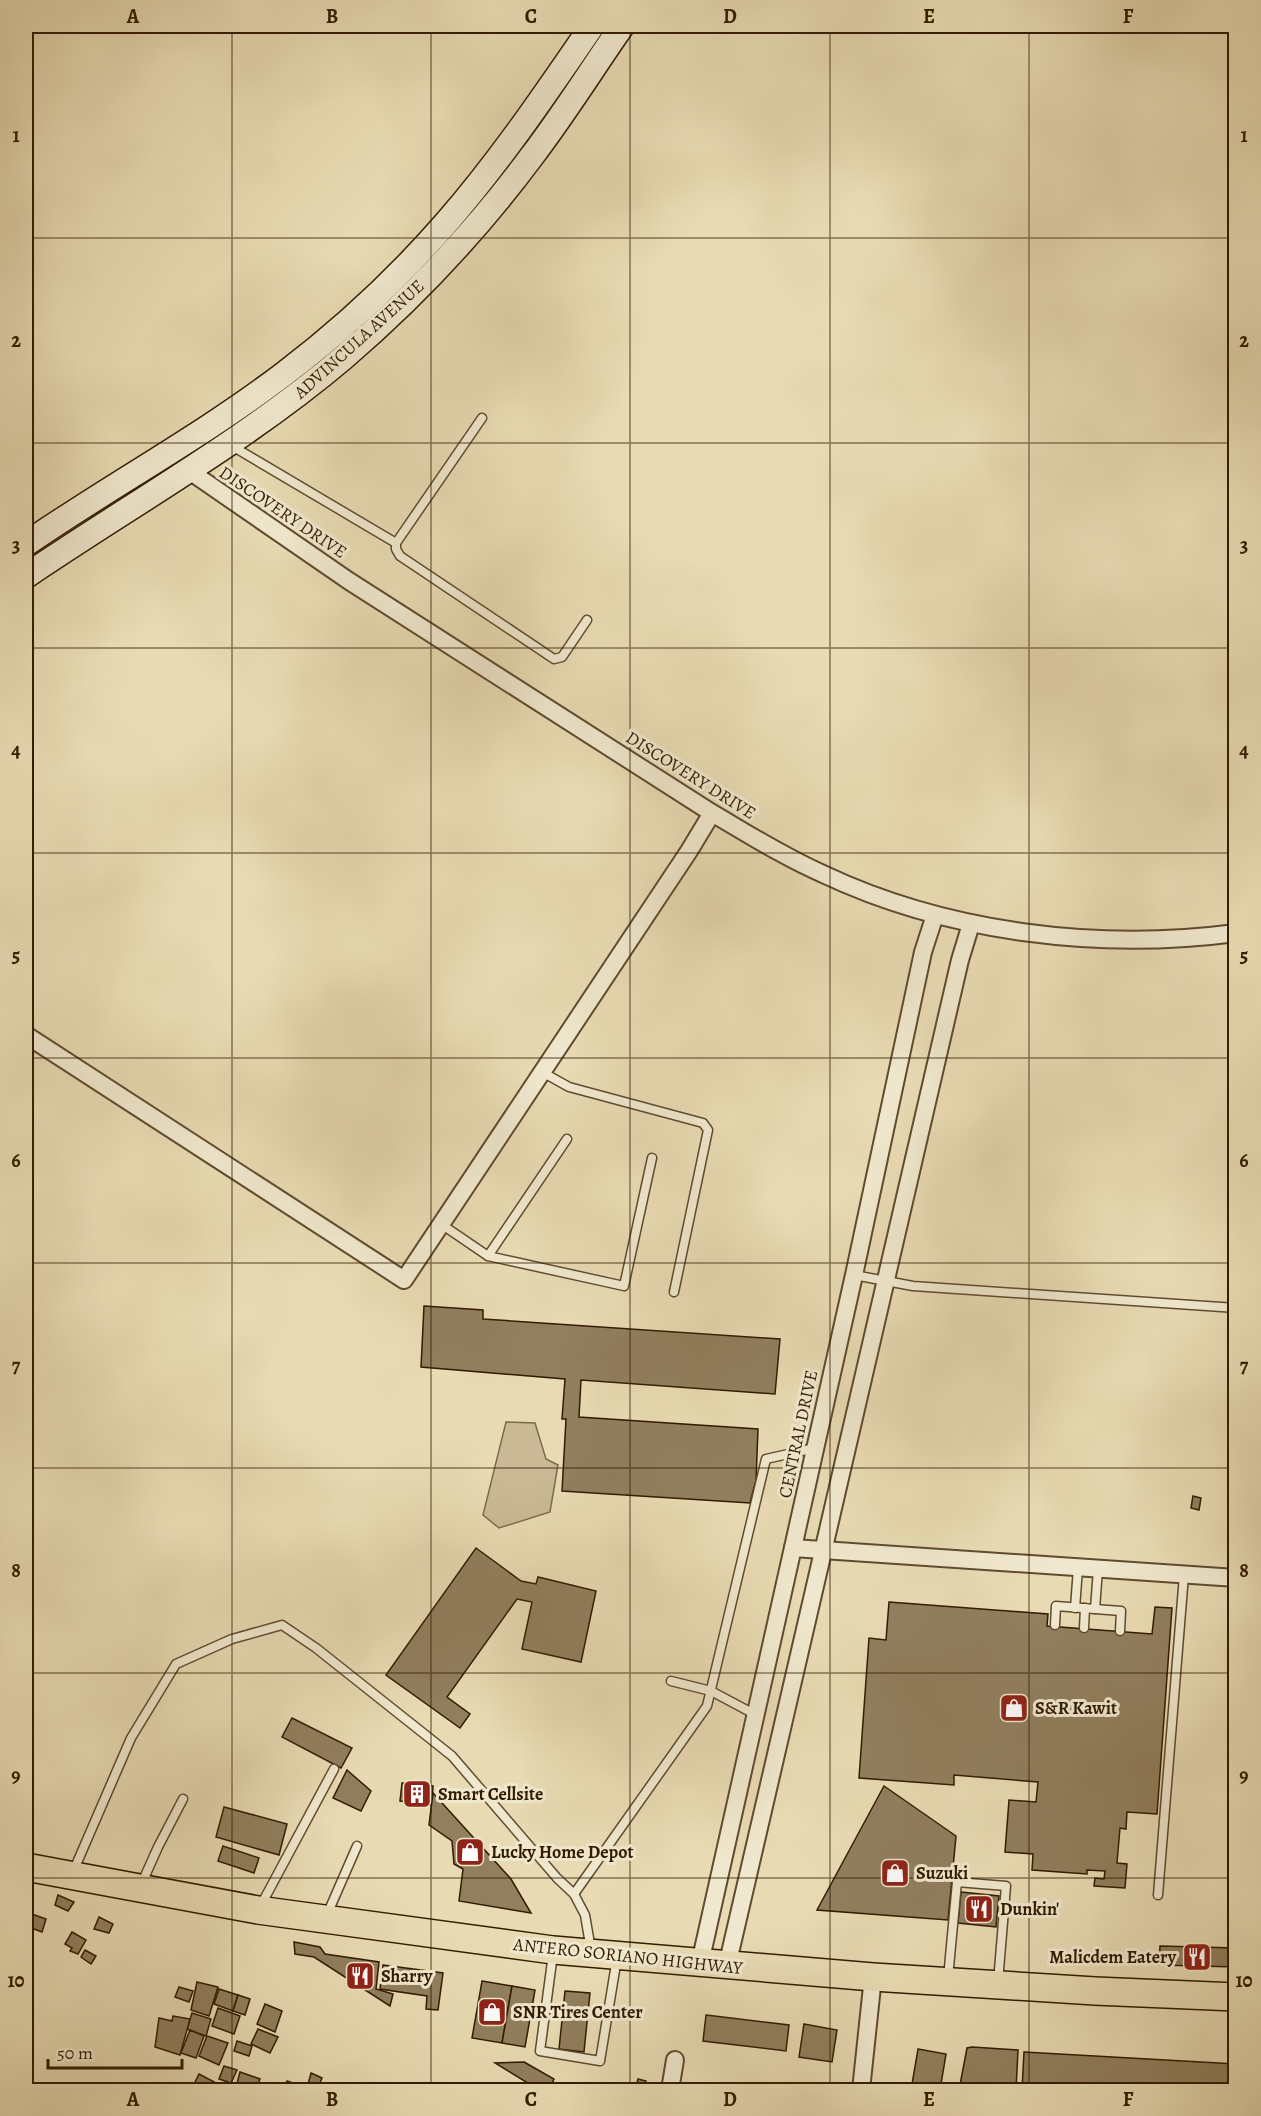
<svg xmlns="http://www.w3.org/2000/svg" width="1261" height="2116" viewBox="0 0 1261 2116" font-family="Alegreya,serif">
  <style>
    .green { fill: #c9ba95; stroke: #7e6a4b; stroke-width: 1.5 }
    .building { fill: #917f5e; stroke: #321b01; stroke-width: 1.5 }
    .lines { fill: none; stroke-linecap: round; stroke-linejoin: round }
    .service-casing { stroke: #604b2e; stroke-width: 11 }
    .minor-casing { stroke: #604b2e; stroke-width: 20 }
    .secondary-casing { stroke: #321b01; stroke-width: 27 }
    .primary-casing { stroke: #321b01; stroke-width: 30 }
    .service { stroke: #f0e8ce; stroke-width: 8 }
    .minor { stroke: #f0e8ce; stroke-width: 16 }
    .secondary { stroke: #f0e8ce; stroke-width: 24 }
    .primary { stroke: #e8dbb3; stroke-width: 27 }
    .grid { fill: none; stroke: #321b01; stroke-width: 1.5; stroke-opacity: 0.55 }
    .labels { text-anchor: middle; stroke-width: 6; stroke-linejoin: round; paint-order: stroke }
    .street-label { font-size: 18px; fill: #321b01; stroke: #f0e8ce }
    .poi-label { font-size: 18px; font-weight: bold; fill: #321b01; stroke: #f0e8ce; text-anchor: start }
    .neatline { fill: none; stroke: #321b01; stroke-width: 2 }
    .grid-label { font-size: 20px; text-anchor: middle; font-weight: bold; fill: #321b01 }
  </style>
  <rect width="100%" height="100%" fill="#e8dbb3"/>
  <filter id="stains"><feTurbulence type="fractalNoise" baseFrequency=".00333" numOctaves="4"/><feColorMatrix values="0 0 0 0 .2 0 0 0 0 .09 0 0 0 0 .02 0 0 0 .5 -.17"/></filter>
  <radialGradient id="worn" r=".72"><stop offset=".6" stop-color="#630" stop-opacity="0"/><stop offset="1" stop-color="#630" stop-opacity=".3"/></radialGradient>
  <polygon class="green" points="506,1422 535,1423 546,1459 558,1465 550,1512 499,1528 483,1515"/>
  <g class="building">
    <polygon points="424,1306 483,1310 483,1319 780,1339 775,1394 581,1380 579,1417 758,1429 756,1480 750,1503 562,1491 566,1419 562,1419 565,1379 421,1367"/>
    <polygon points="1193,1496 1201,1498 1199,1510 1191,1508"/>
    <polygon points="476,1548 521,1581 536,1584 538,1577 596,1591 581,1662 522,1649 532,1602 517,1599 447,1697 470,1714 460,1728 386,1675"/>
    <polygon points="889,1602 1048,1614 1047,1626 1152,1634 1155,1607 1172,1608 1157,1814 1127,1812 1126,1829 1120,1828 1117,1863 1127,1864 1125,1888 1094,1886 1095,1878 1104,1879 1105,1871 1087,1870 1087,1874 1032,1870 1033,1854 1005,1852 1009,1800 1036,1802 1038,1782 954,1775 954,1785 859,1778 869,1638 886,1640"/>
    <polygon points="292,1718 352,1748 341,1768 282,1737"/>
    <polygon points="347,1770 371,1791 361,1811 333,1798"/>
    <polygon points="402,1783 433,1786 432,1805 400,1801"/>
    <polygon points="884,1786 956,1836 948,1920 817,1910"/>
    <polygon points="433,1793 511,1879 531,1913 459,1901 463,1869 454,1864 452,1841 429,1825"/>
    <polygon points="224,1807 287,1824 279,1855 216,1837"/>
    <polygon points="223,1846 259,1858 254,1873 218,1861"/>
    <polygon points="961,1892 999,1896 996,1927 958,1923"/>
    <polygon points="58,1895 74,1902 68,1911 55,1905"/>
    <polygon points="26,1912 46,1919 42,1932 26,1926"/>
    <polygon points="99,1917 113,1924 109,1933 94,1929"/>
    <polygon points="72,1932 86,1940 78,1954 70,1951 72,1948 65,1944"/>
    <polygon points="294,1942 320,1947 325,1954 379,1962 376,1989 393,1994 390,2006 314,1957 295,1954"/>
    <polygon points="1160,1946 1236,1948 1236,1967 1159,1965"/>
    <polygon points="85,1950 96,1956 91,1964 81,1957"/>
    <polygon points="383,1965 443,1973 438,2010 426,2009 427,1996 380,1989"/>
    <polygon points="482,1981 512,1986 502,2043 472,2038"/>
    <polygon points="197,1982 218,1987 209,2016 191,2010"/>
    <polygon points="512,1986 535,1990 525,2047 502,2043"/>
    <polygon points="179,1987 193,1991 189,2002 175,1997"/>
    <polygon points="219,1989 238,1995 233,2011 214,2004"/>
    <polygon points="565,1991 590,1993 584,2052 559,2049"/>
    <polygon points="238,1995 250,1999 245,2015 233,2011"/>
    <polygon points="265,2004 282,2011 275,2032 257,2024"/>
    <polygon points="218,2008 240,2016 234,2034 212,2026"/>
    <polygon points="192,2013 211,2019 206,2036 187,2029"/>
    <polygon points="706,2015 789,2025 786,2051 703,2041"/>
    <polygon points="173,2016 190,2019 180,2055 155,2047 159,2018 172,2021"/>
    <polygon points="804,2024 837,2030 832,2062 799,2057"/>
    <polygon points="258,2029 278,2037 270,2053 251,2044"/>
    <polygon points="190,2030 204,2036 196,2058 181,2053"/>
    <polygon points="207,2036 228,2043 219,2065 199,2056"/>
    <polygon points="237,2041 252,2046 249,2056 234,2051"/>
    <polygon points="972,2047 1018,2050 1016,2090 959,2090 967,2048"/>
    <polygon points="918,2049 946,2054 940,2090 911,2090"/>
    <polygon points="1024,2052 1236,2064 1236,2090 1022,2090"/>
    <polygon points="524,2062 554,2079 549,2090 539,2090 495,2063"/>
    <polygon points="224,2066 237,2070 231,2083 219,2079"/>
    <polygon points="240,2072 260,2079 256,2090 244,2090 236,2087"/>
    <polygon points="311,2073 322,2078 317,2090 285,2090 287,2081 307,2088"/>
    <polygon points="199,2074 222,2086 220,2090 191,2090"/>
    <polygon points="638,2079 646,2081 643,2090 635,2090"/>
  </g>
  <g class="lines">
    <g class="service-casing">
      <g id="service">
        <polyline points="482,418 396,543 396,549 400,556 554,659 562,657 587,620"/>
        <polyline points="232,446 396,543"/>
        <polyline points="542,1072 569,1087 703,1123 708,1130 674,1292"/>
        <polyline points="441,1224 488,1256 624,1286 652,1158"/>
        <polyline points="488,1256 567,1139"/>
        <polyline points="854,1275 913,1286 1236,1308"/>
        <polyline points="1075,1608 1078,1568"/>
        <polyline points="1095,1609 1098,1569"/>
        <polyline points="1055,1625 1056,1606 1121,1611 1120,1631"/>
        <polyline points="1084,1628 1085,1608"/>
        <polyline points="671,1681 711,1691 756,1715"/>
        <polyline points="73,1872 131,1738 176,1664 232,1639 282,1625 316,1648 452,1756 557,1878 574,1894 707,1706 766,1459 815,1448"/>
        <polyline points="141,1885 158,1847 183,1799"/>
        <polyline points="574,1894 585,1915 591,1950"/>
        <polyline points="1158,1895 1184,1575"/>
        <polyline points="260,1907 334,1769"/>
        <polyline points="326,1917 357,1846"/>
        <polyline points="553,1954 540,2051 600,2061 617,1958"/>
        <polyline points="948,1978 957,1882 1006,1886 998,1982"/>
      </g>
    </g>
    <g class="minor-casing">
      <g id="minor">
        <path d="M188,470L349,581L712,813C748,834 784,857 823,874C948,933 1099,951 1236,933"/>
        <polyline points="26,1035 404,1280 689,851 712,813"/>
        <polyline points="793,1548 1236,1578"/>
        <polyline points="700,1963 854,1275 923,952 935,915"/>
        <polyline points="727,1966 960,960 971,924"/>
        <polyline points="670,2090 675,2060"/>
        <polyline points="861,2090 873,1977"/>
      </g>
    </g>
    <g class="secondary-casing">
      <g id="secondary">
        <path d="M26,544C110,486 201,437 284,374C342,330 398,278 446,223C500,161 546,93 592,26"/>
        <path d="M26,576C132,504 245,441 343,358C413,298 477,230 532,156C564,114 592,69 622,26"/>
      </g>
    </g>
    <g class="primary-casing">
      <polyline id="primary" points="26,1867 258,1910 553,1950 873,1977 1095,1991 1236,1997"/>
    </g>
    <use href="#service" class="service"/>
    <use href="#minor" class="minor"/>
    <use href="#secondary" class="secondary"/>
    <use href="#primary" class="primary"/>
  </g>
  <path class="grid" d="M232,26V2090M431,26V2090M630,26V2090M830,26V2090M1029,26V2090M26,238H1236M26,443H1236M26,648H1236M26,853H1236M26,1058H1236M26,1263H1236M26,1468H1236M26,1673H1236M26,1878H1236"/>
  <defs>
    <g id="shop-square" transform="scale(1.5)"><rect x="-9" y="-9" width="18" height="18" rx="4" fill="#8f2418" stroke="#f0e8ce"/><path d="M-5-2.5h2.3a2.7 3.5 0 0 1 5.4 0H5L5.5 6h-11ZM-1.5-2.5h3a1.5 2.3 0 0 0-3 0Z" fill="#fff"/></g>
    <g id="building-square" transform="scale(1.5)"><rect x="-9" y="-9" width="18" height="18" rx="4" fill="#8f2418" stroke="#f0e8ce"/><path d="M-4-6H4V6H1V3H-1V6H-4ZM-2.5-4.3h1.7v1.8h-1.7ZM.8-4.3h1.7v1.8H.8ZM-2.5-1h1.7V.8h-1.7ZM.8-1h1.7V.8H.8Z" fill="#fff"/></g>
    <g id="restaurant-square" transform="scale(1.5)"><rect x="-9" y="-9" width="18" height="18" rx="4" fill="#8f2418" stroke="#f0e8ce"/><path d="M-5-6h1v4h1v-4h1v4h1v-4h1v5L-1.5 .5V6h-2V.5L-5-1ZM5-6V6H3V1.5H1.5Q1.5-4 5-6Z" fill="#fff"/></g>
  </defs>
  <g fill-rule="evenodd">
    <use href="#shop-square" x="1014" y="1708"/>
    <use href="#building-square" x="417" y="1794"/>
    <use href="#shop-square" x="470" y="1852"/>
    <use href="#shop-square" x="895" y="1873"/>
    <use href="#restaurant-square" x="979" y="1909"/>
    <use href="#restaurant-square" x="1197" y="1957"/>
    <use href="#restaurant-square" x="360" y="1976"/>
    <use href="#shop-square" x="492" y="2012"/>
  </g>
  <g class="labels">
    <g class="street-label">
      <text transform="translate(359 339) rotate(-42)" y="6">ADVINCULA AVENUE</text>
      <text transform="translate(283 512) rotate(34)" y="6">DISCOVERY DRIVE</text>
      <text transform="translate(691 775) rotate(32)" y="6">DISCOVERY DRIVE</text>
      <text transform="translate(798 1434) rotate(-78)" y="6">CENTRAL DRIVE</text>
      <text transform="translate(628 1956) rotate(6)" y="6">ANTERO SORIANO HIGHWAY</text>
    </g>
    <g class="poi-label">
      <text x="1035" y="1714">S&amp;R Kawit</text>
      <text x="438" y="1800">Smart Cellsite</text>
      <text x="491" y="1858">Lucky Home Depot</text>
      <text x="916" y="1879">Suzuki</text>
      <text x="1000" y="1915">Dunkin'</text>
      <text x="1176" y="1963" text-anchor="end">Malicdem Eatery</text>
      <text x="381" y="1982">Sharry</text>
      <text x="513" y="2018">SNR Tires Center</text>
    </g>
  </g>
  <rect width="1261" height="2116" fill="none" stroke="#e8dbb3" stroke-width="66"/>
  <path d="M48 2059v9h134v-9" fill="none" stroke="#321b01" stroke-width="3"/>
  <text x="57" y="2059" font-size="18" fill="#321b01" stroke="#f0e8ce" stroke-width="4.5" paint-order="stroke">50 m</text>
  <rect x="33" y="33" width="1195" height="2050" class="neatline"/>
  <g class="grid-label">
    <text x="133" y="23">A</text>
    <text x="332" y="23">B</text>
    <text x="531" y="23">C</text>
    <text x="730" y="23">D</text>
    <text x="929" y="23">E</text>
    <text x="1128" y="23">F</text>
    <text x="16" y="142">1</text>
    <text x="1244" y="142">1</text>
    <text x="16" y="347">2</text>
    <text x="1244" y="347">2</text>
    <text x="16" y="552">3</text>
    <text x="1244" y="552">3</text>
    <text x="16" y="757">4</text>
    <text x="1244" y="757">4</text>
    <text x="16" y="962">5</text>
    <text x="1244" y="962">5</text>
    <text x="16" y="1167">6</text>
    <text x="1244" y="1167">6</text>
    <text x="16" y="1372">7</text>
    <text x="1244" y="1372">7</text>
    <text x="16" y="1577">8</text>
    <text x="1244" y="1577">8</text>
    <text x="16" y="1782">9</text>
    <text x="1244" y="1782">9</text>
    <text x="16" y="1987">10</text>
    <text x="1244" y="1987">10</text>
    <text x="133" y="2106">A</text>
    <text x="332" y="2106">B</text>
    <text x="531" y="2106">C</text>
    <text x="730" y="2106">D</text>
    <text x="929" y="2106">E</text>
    <text x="1128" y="2106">F</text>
  </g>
  <rect width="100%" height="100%" filter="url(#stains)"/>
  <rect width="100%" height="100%" fill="url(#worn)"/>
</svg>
